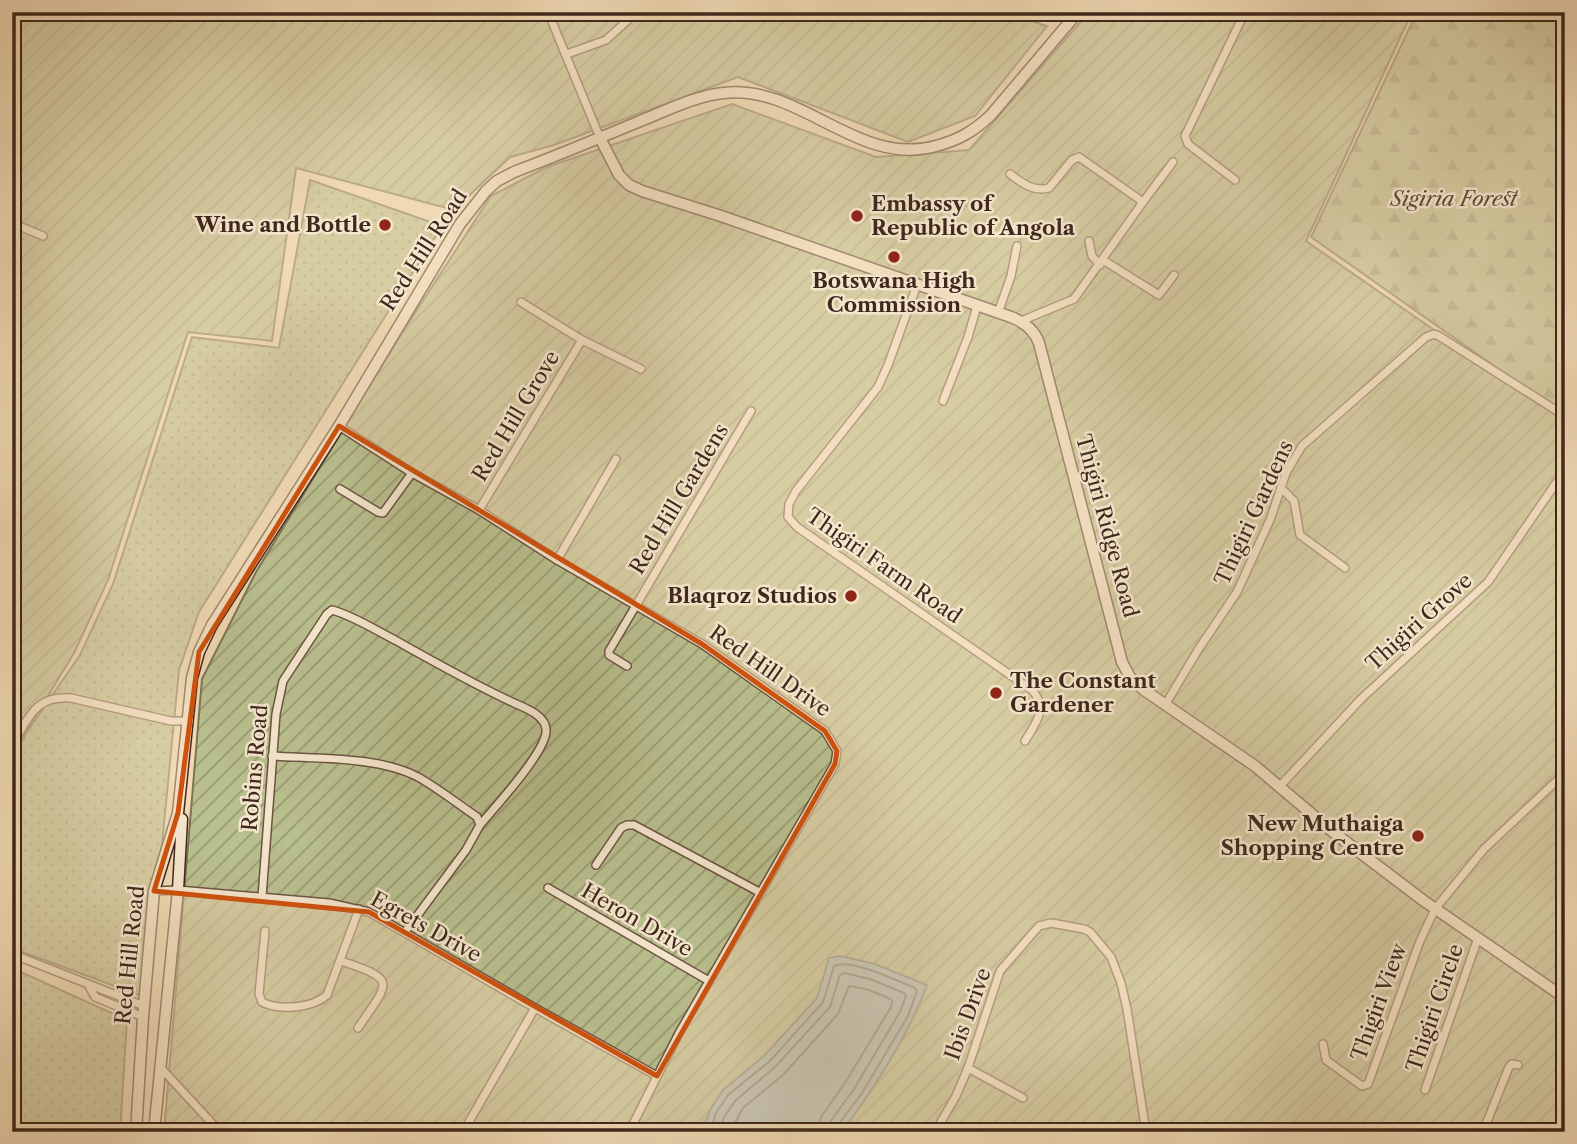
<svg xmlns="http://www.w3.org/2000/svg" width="1577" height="1144" viewBox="0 0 1577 1144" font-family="'Libre Caslon Text',serif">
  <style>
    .grass { fill: url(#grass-dots); stroke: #7c7455; stroke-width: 2 }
    .forest { fill: url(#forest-firs); stroke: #7c7455; stroke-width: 2 }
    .garden { fill: url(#garden-furrows); stroke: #7c7455; stroke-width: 2 }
    .water { fill: #a0b7b9; stroke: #797e7a; stroke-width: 2 }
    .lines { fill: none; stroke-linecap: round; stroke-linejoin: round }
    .shore { stroke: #70706a; stroke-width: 2 }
    .street-casing { stroke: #6b5442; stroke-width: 10 }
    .secondary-casing { stroke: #3f281c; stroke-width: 13 }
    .street { stroke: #f5e6ce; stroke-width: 7 }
    .secondary { stroke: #f5e6ce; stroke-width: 10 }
    .marked { fill: none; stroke: #cf520e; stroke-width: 5; stroke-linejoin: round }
    .poi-dot { fill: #8f2418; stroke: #f5e6ce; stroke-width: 2.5 }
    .labels { text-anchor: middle; stroke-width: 5; stroke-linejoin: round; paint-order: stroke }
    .park-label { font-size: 21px; font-style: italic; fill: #5e4e38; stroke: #f5e6ce }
    .poi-label { font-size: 21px; font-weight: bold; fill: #3f281c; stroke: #f5e6ce; text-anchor: end }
    .street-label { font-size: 21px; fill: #3f281c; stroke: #f5e6ce }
  </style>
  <defs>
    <pattern id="grass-dots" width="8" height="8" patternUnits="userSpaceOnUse" patternTransform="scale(1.75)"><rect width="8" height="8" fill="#b9bf8e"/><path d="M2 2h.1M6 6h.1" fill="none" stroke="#989b73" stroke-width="1.8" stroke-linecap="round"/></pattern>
    <pattern id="forest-firs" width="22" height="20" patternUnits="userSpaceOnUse" patternTransform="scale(1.75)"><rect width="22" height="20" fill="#b9bf8e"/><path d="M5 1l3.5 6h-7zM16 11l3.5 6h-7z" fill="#989b73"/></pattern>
    <pattern id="garden-furrows" width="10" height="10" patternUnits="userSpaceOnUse" patternTransform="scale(1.75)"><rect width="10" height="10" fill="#b9bf8e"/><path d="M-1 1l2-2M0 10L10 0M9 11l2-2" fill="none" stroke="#989b73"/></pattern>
  </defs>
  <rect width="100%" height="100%" fill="#f0d9b4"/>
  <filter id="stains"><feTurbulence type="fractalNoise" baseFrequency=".00286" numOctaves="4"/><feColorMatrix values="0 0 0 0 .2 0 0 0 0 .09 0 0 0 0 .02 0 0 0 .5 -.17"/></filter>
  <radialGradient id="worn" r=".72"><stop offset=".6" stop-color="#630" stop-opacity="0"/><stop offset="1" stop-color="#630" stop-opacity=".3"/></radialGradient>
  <g class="grass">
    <polygon points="310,180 442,226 199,612 179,670 147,998 12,948 12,759 27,732 80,655 113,584 192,337 279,348"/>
    <polygon points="12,968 127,1020 120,1132 12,1132"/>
  </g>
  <polygon class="forest" points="1417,12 1565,12 1565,416 1311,237"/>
  <g class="garden">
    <polygon points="12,12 1003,12 1047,26 975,116 908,142 738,77 554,145 510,157 454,210 296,168 272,341 188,332 108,580 74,653 12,755"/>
    <polygon points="1089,12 1412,12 1306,241 1565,421 1565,1132 164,1132 202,679 256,572 402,333 491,196 547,167 732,104 876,157 969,150"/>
  </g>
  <path class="water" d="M840,956L875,964L927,985C908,1037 875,1087 842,1132H702L710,1110L723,1090L765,1055L817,998L829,958Z"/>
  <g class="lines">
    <g class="shore">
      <path d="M710,1132L716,1113L728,1095L770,1061L823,1002L834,966C850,958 898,981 915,988L917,991L908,1016L862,1093L838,1125L837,1132"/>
      <polyline points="719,1132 724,1117 735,1101 775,1067 830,1007 840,975 844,973 870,979 904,993 906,996 900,1012 854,1089 830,1122 828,1132"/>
      <polyline points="730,1132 743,1108 783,1075 838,1014 849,986 866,989 891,999 892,1002 891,1007 845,1083 821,1117 818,1132"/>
    </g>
    <g class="street-casing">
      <g id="street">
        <polyline points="548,12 600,138"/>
        <polyline points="567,54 606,40 629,19"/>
        <path d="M1010,174C1022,183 1033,192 1049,188L1072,160L1079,157L1143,202L1074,299L1021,321"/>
        <polyline points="1235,180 1188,144 1185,136 1245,12"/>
        <polyline points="1143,202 1173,162"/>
        <polyline points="12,223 43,236"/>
        <polyline points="1089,241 1092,256 1100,265"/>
        <polyline points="1103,260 1159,295 1174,275"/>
        <path d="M917,285L888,365L878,387L796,491L789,504L788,517L797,527L1032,690C1049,709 1036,722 1025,741"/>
        <polyline points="521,302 582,340 641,369"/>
        <polyline points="998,313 1011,276 1017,246"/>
        <polyline points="943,401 968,337 977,306"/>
        <polyline points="339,426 412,473 479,510 557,560 702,644 825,731 837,751 835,764 679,1033 629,1132"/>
        <polyline points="1281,488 1294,501 1300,535 1345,568"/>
        <polyline points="340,489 378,512 383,513 412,473"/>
        <polyline points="479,510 582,340"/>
        <polyline points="557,560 616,459"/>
        <polyline points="627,666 609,655 609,651 751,411"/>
        <polyline points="1165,705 1198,650 1237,592 1270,520 1286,473 1302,446 1426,337 1434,334 1439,336 1565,416"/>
        <path d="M12,744C30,717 35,695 71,698L171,721H189"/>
        <path d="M272,756C317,759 378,756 418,777C439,789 458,804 477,817L480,825L466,850L405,932"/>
        <polyline points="1280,786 1361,699 1488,582 1565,470"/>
        <polyline points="596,865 621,828 627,825 634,825 761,893"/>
        <polyline points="548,888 709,981"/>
        <polyline points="154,891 178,890 329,903 369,912 535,1008 657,1076"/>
        <path d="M262,897L276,714L283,681L327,614L332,610C354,616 375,630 395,640C434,662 473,684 514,703C525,708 545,715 546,729C549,749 494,808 480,825"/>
        <path d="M265,931L259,994L262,1002C279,1011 313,1008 327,995L359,909"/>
        <polyline points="12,954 144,1006"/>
        <path d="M341,961C399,980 389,982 358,1028"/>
        <polyline points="89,986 95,997 143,1017"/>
        <polyline points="1323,1044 1326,1060 1362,1086 1368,1084 1420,941 1435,909 1484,849 1565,773"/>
        <polyline points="160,1067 220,1132"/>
        <polyline points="968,1068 1023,1098"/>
        <polyline points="1425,1090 1478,938"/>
        <polyline points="463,1132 535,1008"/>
        <polyline points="935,1132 956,1096 968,1068 1000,971 1039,926 1051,923 1084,929 1090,932 1111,957 1121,983 1127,1009 1146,1132"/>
        <polyline points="1486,1132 1486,1124 1509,1067 1512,1064 1518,1065"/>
        <polyline points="1562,1132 1565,1123"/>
      </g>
    </g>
    <g class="secondary-casing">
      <g id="secondary">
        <path d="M600,138L619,175L629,185L642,191L721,216L1011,317C1024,322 1034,329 1039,343L1122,662L1130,677L1144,690L1255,766L1333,832L1424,901L1565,998"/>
        <path d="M136,1132L143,1017L154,891L178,813L192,678L199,652L212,625L339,426L460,224L486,191L497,181L514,172C556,156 597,139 638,122C666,111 694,96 724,93C801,84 858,168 936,146C959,140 974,131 991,115L1078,12"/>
        <polyline points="154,1132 178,890 182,819"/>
      </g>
    </g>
    <use href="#street" class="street"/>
    <use href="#secondary" class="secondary"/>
  </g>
  <path d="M0 0H1577V1144H0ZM339,426L702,644L825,731L837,751L835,764L657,1076L369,912L154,891L178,813L199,652Z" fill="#f0d9b4" fill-opacity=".55" fill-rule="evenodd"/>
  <path class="marked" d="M339,426L702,644L825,731L837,751L835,764L657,1076L369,912L154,891L178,813L199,652Z"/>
  <g class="poi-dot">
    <circle cx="857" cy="216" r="7"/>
    <circle cx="385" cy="225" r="7"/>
    <circle cx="894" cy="257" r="7"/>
    <circle cx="851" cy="596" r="7"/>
    <circle cx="996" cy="693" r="7"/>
    <circle cx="1418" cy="836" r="7"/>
  </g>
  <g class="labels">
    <g class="park-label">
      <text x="1454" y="206">Sigiria Forest</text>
    </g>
    <g class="poi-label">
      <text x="871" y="211" text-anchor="start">Embassy of<tspan x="871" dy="24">Republic of Angola</tspan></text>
      <text x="371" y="232">Wine and Bottle</text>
      <text x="894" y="288" text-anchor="middle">Botswana High<tspan x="894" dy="24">Commission</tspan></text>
      <text x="837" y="603">Blaqroz Studios</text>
      <text x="1010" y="688" text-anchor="start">The Constant<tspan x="1010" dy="24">Gardener</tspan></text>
      <text x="1404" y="831">New Muthaiga<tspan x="1404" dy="24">Shopping Centre</tspan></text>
    </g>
    <g class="street-label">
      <text transform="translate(424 250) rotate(-57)" y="7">Red Hill Road</text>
      <text transform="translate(516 416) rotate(-59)" y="7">Red Hill Grove</text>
      <text transform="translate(679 499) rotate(-59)" y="7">Red Hill Gardens</text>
      <text transform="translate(1254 513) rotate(-65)" y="7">Thigiri Gardens</text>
      <text transform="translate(1107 526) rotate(75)" y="7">Thigiri Ridge Road</text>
      <text transform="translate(884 566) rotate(35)" y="7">Thigiri Farm Road</text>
      <text transform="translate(1419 622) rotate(-42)" y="7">Thigiri Grove</text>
      <text transform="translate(770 671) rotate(35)" y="7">Red Hill Drive</text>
      <text transform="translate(255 768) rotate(-85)" y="7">Robins Road</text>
      <text transform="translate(637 920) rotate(30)" y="7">Heron Drive</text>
      <text transform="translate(426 927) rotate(29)" y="7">Egrets Drive</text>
      <text transform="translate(130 955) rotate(-84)" y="7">Red Hill Road</text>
      <text transform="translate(1379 1002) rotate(-70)" y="7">Thigiri View</text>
      <text transform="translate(1435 1008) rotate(-71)" y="7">Thigiri Circle</text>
      <text transform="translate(968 1014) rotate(-70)" y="7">Ibis Drive</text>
    </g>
  </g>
  <rect width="1577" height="1144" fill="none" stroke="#f0d9b4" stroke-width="42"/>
  <rect x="14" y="14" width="1549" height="1116" fill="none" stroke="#3f281c" stroke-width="3.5"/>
  <rect x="21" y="21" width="1535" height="1102" fill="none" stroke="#3f281c" stroke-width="2"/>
  <rect width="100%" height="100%" filter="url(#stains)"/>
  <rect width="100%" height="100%" fill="url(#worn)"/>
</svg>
